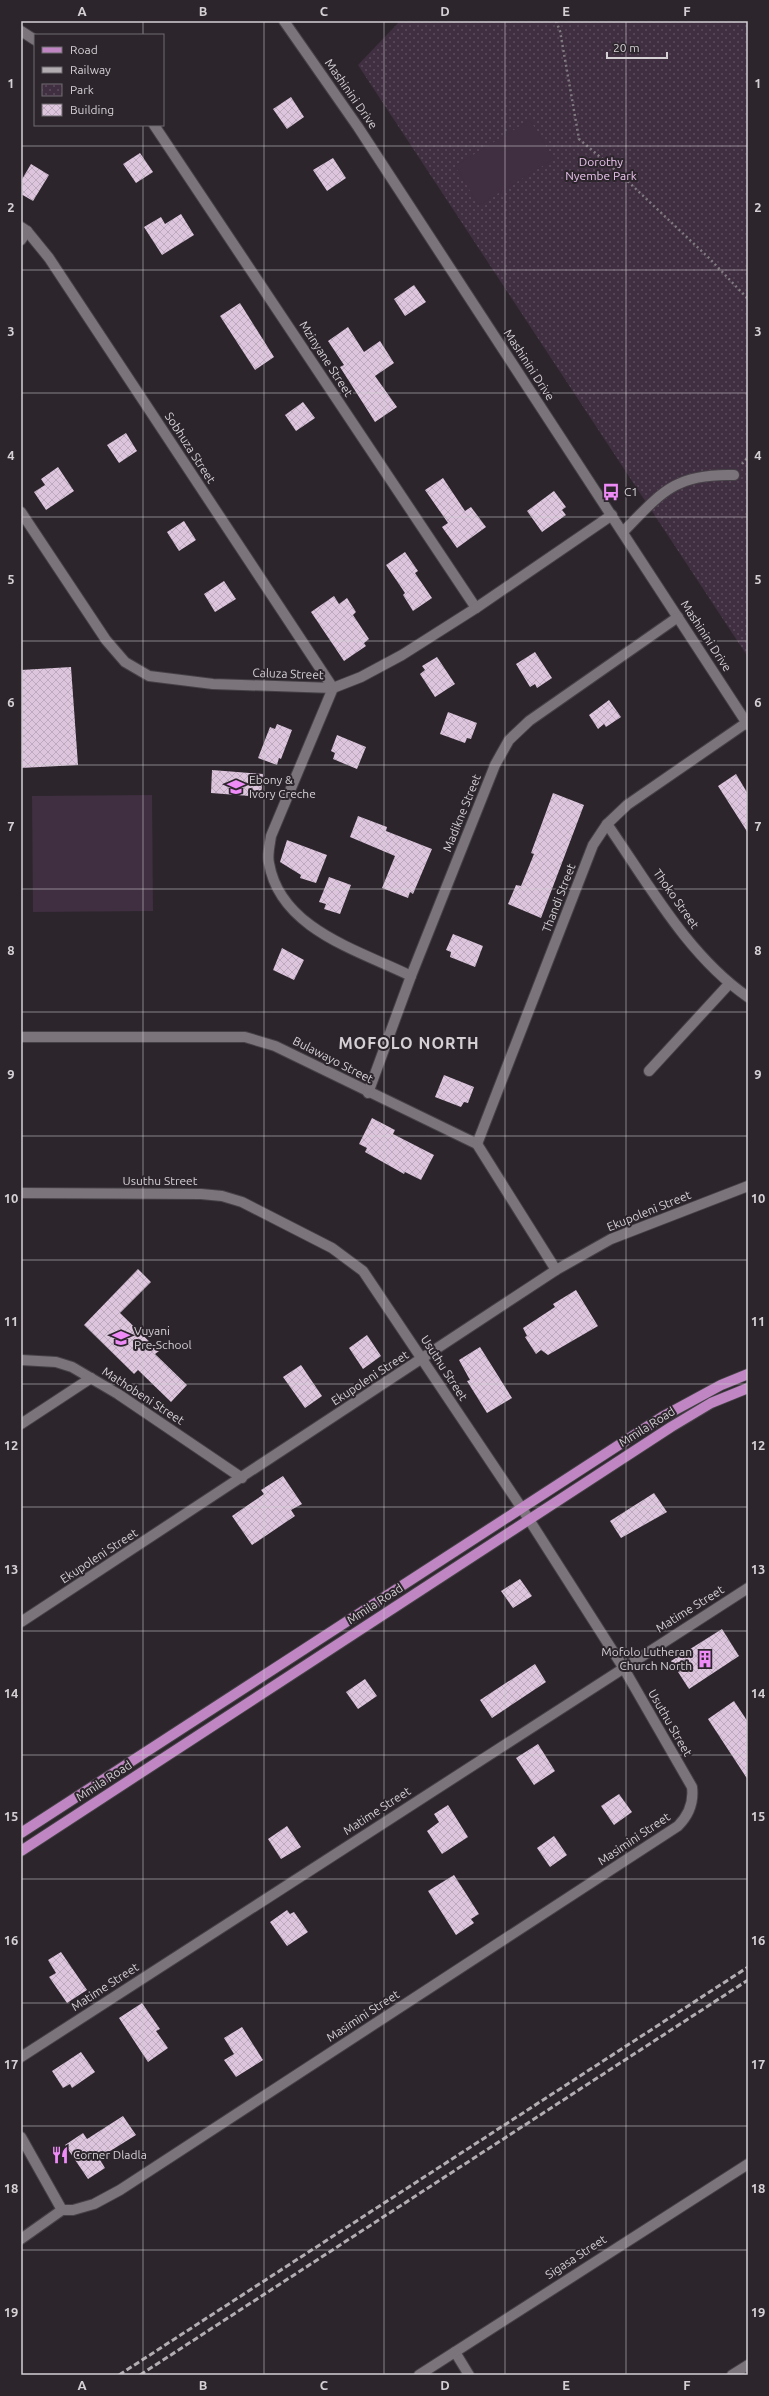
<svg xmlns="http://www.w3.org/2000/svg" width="769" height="2396" viewBox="0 0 769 2396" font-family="Ubuntu,sans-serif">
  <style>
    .park { fill: url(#park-dots) }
    .garden { fill: #402e41 }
    .building { fill: url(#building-cross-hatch) }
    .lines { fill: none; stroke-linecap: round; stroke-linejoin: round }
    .minor-casing { stroke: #464147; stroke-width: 12 }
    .major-casing { stroke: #464147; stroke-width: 12 }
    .path { stroke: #7f7a7f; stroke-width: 2.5; stroke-dasharray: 2 3; stroke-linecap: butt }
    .minor { stroke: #7b747b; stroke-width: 10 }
    .major { stroke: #bf86c3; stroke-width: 10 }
    .rail { stroke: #b1adb1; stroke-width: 3; stroke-dasharray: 6 3; stroke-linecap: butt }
    .grid { fill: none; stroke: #d4d0d4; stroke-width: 1; stroke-opacity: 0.55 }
    .labels { text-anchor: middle; stroke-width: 4; stroke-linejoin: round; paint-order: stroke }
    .street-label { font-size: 12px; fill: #d4d0d4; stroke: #2c262c }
    .park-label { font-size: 12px; fill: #ebc3ee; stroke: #2c262c }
    .poi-label { font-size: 12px; fill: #d4d0d4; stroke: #2c262c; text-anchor: start }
    .district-label { font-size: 16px; font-weight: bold; letter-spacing: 1px; fill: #d4d0d4; stroke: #2c262c }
    .neatline { fill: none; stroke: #d4d0d4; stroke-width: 1.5 }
    .grid-label { font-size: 13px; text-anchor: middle; font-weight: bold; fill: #d4d0d4 }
  </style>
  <defs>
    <pattern id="park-dots" width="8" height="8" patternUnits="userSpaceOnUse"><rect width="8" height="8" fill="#402e41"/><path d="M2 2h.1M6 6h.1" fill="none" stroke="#5b4b5c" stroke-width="1.8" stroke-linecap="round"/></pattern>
    <pattern id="building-cross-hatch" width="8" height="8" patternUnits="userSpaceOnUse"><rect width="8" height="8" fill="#dcc5dd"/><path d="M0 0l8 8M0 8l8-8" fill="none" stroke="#bdaabe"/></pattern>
  </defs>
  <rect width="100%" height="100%" fill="#2c262c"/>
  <polygon class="park" points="400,21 748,21 748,657 358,65"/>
  <g class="garden">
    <polygon points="530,120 554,159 479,205 455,166"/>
    <polygon points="152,795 153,911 33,912 32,796"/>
  </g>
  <g class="building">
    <polygon points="291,97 304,117 287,129 273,109"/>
    <polygon points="140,153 153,172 136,183 123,164"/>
    <polygon points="333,158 346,178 327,191 313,170"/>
    <polygon points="31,164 49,175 33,201 21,194 21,181"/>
    <polygon points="181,214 194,235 162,255 144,227 161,217 165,224"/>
    <polygon points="414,285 426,302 405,316 394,299"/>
    <polygon points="240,303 274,357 255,370 220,316"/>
    <polygon points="348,327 364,352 380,341 394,363 375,376 397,407 375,422 340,367 344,365 328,341"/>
    <polygon points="303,402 315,418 296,431 285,415"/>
    <polygon points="126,433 137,451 119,463 107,445"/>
    <polygon points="58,467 74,491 46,510 34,492 45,485 41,479"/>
    <polygon points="443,478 465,511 471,507 486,527 457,548 442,527 448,523 425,490"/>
    <polygon points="554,491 566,507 562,510 566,515 542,532 527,511"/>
    <polygon points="184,521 196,540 179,551 167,532"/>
    <polygon points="405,552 418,571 415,573 432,598 413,611 403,595 405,593 386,565"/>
    <polygon points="224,581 236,599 215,612 204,594"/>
    <polygon points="334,596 339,604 347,598 356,612 353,615 369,639 364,643 366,646 344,661 311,612"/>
    <polygon points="535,652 552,678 537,688 535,684 530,687 516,664"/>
    <polygon points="437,657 455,684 435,697 420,674 425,670 422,666"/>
    <polygon points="71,667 78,765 21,768 21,670"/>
    <polygon points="609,700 621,717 606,727 604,724 598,729 589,715"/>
    <polygon points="448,712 477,723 471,739 467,738 465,743 440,734"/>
    <polygon points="277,724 292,730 281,759 279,758 277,765 258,758 270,727 275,729"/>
    <polygon points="337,735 366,747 357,769 333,759 335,753 331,751"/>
    <polygon points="212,770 263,774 261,797 211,793"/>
    <polygon points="736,774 748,794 748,833 718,786"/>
    <polygon points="553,793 584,805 541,918 508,904 516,885 521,886 534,854 531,853"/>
    <polygon points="358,816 387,827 386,831 432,849 413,894 410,892 408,898 382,888 395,856 350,837"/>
    <polygon points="287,840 327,855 316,883 300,878 301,875 280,862"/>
    <polygon points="329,877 351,885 340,914 324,909 326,904 319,902"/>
    <polygon points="453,934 483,946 475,967 450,957 451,952 446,950"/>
    <polygon points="282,948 304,960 294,980 273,970"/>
    <polygon points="444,1075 474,1087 468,1103 464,1102 461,1107 435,1097"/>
    <polygon points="372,1118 395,1130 393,1134 434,1155 421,1180 405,1172 404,1174 365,1152 367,1148 359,1144"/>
    <polygon points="138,1269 151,1282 120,1313 159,1351 155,1354 187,1385 171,1402 138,1370 134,1374 84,1325"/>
    <polygon points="576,1290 598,1326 548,1355 541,1350 536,1354 525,1337 527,1336 523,1328 555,1307 553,1304"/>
    <polygon points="367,1335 381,1356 363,1369 349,1348"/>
    <polygon points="480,1347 512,1398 487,1413 467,1381 470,1380 459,1360"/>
    <polygon points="301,1365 322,1396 305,1408 283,1377"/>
    <polygon points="283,1476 302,1504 291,1510 295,1516 252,1545 232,1516 264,1494 261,1490"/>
    <polygon points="654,1493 667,1512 621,1538 610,1521"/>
    <polygon points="520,1579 532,1596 513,1608 501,1591"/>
    <polygon points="722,1629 739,1656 689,1689 671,1661"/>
    <polygon points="535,1664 546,1682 492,1718 480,1700"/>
    <polygon points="365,1679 377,1696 358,1709 346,1692"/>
    <polygon points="734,1701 748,1722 748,1780 708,1719"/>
    <polygon points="538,1744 555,1771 534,1785 516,1758"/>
    <polygon points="619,1794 632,1812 614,1825 601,1806"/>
    <polygon points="448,1805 468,1837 442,1854 427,1831 439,1822 434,1814"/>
    <polygon points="287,1826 301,1847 281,1859 268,1839"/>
    <polygon points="554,1836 567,1855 550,1867 537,1848"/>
    <polygon points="454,1875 479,1914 471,1919 474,1923 456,1935 428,1891"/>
    <polygon points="287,1910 290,1914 294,1912 308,1932 287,1946 270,1922"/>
    <polygon points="61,1952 87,1990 67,2003 49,1977 56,1973 48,1960"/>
    <polygon points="142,2003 160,2029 156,2031 168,2048 148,2062 119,2018"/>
    <polygon points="242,2027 263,2060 236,2077 224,2060 234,2054 224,2038"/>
    <polygon points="81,2052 95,2072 72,2088 70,2084 63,2088 52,2071"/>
    <polygon points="123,2116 136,2135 99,2158 105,2168 88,2179 65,2145 83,2133 87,2139"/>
  </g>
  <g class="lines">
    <g class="minor-casing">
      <g id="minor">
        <polyline points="284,21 358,127 748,725"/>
        <polyline points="21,31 35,40"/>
        <polyline points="154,125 476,608"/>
        <path d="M21,227L27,231L49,258L333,688L271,836C270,844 267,855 269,863C280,929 358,950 411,976"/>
        <polyline points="21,240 27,231"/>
        <polyline points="21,512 106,640 125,662 149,676 213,684 333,688 361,677 402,655 476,608 612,515"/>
        <path d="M623,532C661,493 675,473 734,475"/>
        <path d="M607,824C648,883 688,956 748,997"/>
        <polyline points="21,1037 245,1037 275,1046 477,1144 556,1270"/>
        <polyline points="649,1071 729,984"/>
        <polyline points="368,1093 411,976 495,765 509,740 529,721 678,617"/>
        <polyline points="477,1144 593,845 607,824 627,805 746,723"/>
        <path d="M21,1193L201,1194L222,1196L242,1202L332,1248L363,1271L521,1507L623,1667L692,1787C694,1803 689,1815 678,1826L120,2190L94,2204L73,2210H62L21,2239"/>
        <polyline points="21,1360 56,1362 72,1367 118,1394 242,1478"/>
        <polyline points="21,1424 91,1378"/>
        <polyline points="21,1622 556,1270 611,1239 748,1186"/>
        <polyline points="21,2057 748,1588"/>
        <polyline points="21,2137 62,2210"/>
        <polyline points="455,2352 469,2375"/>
        <polyline points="419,2375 748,2164"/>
        <polyline points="732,2375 748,2365"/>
      </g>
    </g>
    <g class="major-casing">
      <g id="major">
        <polyline points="21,1833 662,1417 721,1385 748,1374"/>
        <polyline points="21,1851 671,1427 711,1403 748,1388"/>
      </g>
    </g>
    <g class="path">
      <polyline points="556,21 560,31 579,139 620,174 709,258 748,299"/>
      <polyline points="742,464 748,457"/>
    </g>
    <use href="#minor" class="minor"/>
    <use href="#major" class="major"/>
    <g class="rail">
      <polyline points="119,2375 748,1967"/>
      <polyline points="140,2375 748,1980"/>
    </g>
  </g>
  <path class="grid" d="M143,21V35M264,21V2375M384,21V2375M505,21V2375M626,21V2375M143,125V2375M21,146H748M21,270H748M21,393H748M21,517H748M21,641H748M21,765H748M21,889H748M21,1012H748M21,1136H748M21,1260H748M21,1384H748M21,1507H748M21,1631H748M21,1755H748M21,1879H748M21,2003H748M21,2126H748M21,2250H748"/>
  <defs>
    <g id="bus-bare" transform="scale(1.38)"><path d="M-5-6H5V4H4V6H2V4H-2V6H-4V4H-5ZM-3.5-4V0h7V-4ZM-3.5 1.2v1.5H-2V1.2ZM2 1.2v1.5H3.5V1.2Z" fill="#ef8bf7" stroke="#2c262c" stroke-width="2.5" paint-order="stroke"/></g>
    <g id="school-bare" transform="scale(1.38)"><path d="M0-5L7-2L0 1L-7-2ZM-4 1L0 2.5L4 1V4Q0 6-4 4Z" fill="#ef8bf7" stroke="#2c262c" stroke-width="2.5" paint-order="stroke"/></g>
    <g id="building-bare" transform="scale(1.38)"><path d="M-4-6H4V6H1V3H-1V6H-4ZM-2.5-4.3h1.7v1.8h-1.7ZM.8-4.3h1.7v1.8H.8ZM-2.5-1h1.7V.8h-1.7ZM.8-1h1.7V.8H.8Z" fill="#ef8bf7" stroke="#2c262c" stroke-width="2.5" paint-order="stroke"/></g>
    <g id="restaurant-bare" transform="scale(1.38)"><path d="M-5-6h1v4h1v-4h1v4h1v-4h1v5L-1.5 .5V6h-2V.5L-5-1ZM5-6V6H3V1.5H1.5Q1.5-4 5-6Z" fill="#ef8bf7" stroke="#2c262c" stroke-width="2.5" paint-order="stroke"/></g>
  </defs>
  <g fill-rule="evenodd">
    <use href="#bus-bare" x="611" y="492"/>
    <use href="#school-bare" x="236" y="787"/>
    <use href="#school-bare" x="121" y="1338"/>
    <use href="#building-bare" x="705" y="1659"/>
    <use href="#restaurant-bare" x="60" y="2155"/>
  </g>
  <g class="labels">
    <g class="street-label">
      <text transform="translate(351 94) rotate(55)" y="4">Mashinini Drive</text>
      <text transform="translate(326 359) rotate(57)" y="4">Mzinyane Street</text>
      <text transform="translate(529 365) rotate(57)" y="4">Mashinini Drive</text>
      <text transform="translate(190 448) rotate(57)" y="4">Sobhuza Street</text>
      <text transform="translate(706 636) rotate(57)" y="4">Mashinini Drive</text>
      <text transform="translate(288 674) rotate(2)" y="4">Caluza Street</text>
      <text transform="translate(462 813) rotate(-68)" y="4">Madikne Street</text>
      <text transform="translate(559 898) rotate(-69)" y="4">Thandi Street</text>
      <text transform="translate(676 899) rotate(55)" y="4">Thoko Street</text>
      <text transform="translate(333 1060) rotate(27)" y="4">Bulawayo Street</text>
      <text x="160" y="1185">Usuthu Street</text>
      <text transform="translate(649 1211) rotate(-22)" y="4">Ekupoleni Street</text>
      <text transform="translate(444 1368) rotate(57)" y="4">Usuthu Street</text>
      <text transform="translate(370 1378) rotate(-33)" y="4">Ekupoleni Street</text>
      <text transform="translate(143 1396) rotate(33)" y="4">Mathobeni Street</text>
      <text transform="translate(647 1427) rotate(-32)" y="4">Mmila Road</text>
      <text transform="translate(99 1556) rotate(-33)" y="4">Ekupoleni Street</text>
      <text transform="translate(375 1604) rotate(-33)" y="4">Mmila Road</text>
      <text transform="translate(690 1609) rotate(-32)" y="4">Matime Street</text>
      <text transform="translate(670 1723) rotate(60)" y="4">Usuthu Street</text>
      <text transform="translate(104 1781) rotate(-33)" y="4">Mmila Road</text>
      <text transform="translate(377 1811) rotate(-33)" y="4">Matime Street</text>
      <text transform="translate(634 1839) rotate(-34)" y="4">Masimini Street</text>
      <text transform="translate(105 1987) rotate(-33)" y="4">Matime Street</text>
      <text transform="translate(363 2016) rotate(-33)" y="4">Masimini Street</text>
      <text transform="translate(576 2257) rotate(-33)" y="4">Sigasa Street</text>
    </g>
    <g class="park-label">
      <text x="601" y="166">Dorothy<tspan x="601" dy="14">Nyembe Park</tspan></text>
    </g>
    <g class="poi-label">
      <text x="624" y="496">C1</text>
      <text x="249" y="784">Ebony &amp;<tspan x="249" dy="14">Ivory Creche</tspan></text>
      <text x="134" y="1335">Vuyani<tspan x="134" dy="14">Pre-School</tspan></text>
      <text x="692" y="1656" text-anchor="end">Mofolo Lutheran<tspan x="692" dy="14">Church North</tspan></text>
      <text x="73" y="2159">Corner Dladla</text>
    </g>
    <g class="district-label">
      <text x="409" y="1049">MOFOLO NORTH</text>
    </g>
  </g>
  <rect width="769" height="2396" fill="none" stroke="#2c262c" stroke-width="44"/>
  <rect x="34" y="34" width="130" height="92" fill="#2c262c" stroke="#6f6a6f"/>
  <rect x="42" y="47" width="20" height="6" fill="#bf86c3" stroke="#6f6a6f"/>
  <text x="70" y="54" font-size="12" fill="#d4d0d4">Road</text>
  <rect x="42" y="67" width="20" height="6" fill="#b1adb1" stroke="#6f6a6f"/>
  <text x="70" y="74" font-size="12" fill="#d4d0d4">Railway</text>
  <rect x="42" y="84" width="20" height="12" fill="url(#park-dots)" stroke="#6f6a6f"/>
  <text x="70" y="94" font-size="12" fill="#d4d0d4">Park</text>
  <rect x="42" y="104" width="20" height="12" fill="url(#building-cross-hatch)" stroke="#6f6a6f"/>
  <text x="70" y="114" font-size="12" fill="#d4d0d4">Building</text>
  <path d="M607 52v6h60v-6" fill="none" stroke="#d4d0d4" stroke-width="2"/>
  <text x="613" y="52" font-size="12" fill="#d4d0d4" stroke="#2c262c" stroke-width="3" paint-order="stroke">20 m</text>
  <rect x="22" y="22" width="725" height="2352" class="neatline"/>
  <g class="grid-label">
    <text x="82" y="16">A</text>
    <text x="203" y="16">B</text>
    <text x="324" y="16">C</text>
    <text x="445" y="16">D</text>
    <text x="566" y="16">E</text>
    <text x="687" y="16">F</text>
    <text x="11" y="88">1</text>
    <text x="758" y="88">1</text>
    <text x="11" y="212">2</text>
    <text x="758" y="212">2</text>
    <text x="11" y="336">3</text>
    <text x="758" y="336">3</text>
    <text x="11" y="460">4</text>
    <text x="758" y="460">4</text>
    <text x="11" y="584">5</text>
    <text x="758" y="584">5</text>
    <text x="11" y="707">6</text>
    <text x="758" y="707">6</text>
    <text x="11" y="831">7</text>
    <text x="758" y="831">7</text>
    <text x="11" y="955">8</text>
    <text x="758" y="955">8</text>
    <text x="11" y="1079">9</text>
    <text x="758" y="1079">9</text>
    <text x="11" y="1203">10</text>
    <text x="758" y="1203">10</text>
    <text x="11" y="1326">11</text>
    <text x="758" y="1326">11</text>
    <text x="11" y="1450">12</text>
    <text x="758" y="1450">12</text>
    <text x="11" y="1574">13</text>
    <text x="758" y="1574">13</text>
    <text x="11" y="1698">14</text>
    <text x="758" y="1698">14</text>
    <text x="11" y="1821">15</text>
    <text x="758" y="1821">15</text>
    <text x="11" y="1945">16</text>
    <text x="758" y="1945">16</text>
    <text x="11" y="2069">17</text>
    <text x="758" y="2069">17</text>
    <text x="11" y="2193">18</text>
    <text x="758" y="2193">18</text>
    <text x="11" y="2317">19</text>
    <text x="758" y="2317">19</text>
    <text x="82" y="2390">A</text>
    <text x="203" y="2390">B</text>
    <text x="324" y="2390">C</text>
    <text x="445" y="2390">D</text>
    <text x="566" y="2390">E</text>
    <text x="687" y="2390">F</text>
  </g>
</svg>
